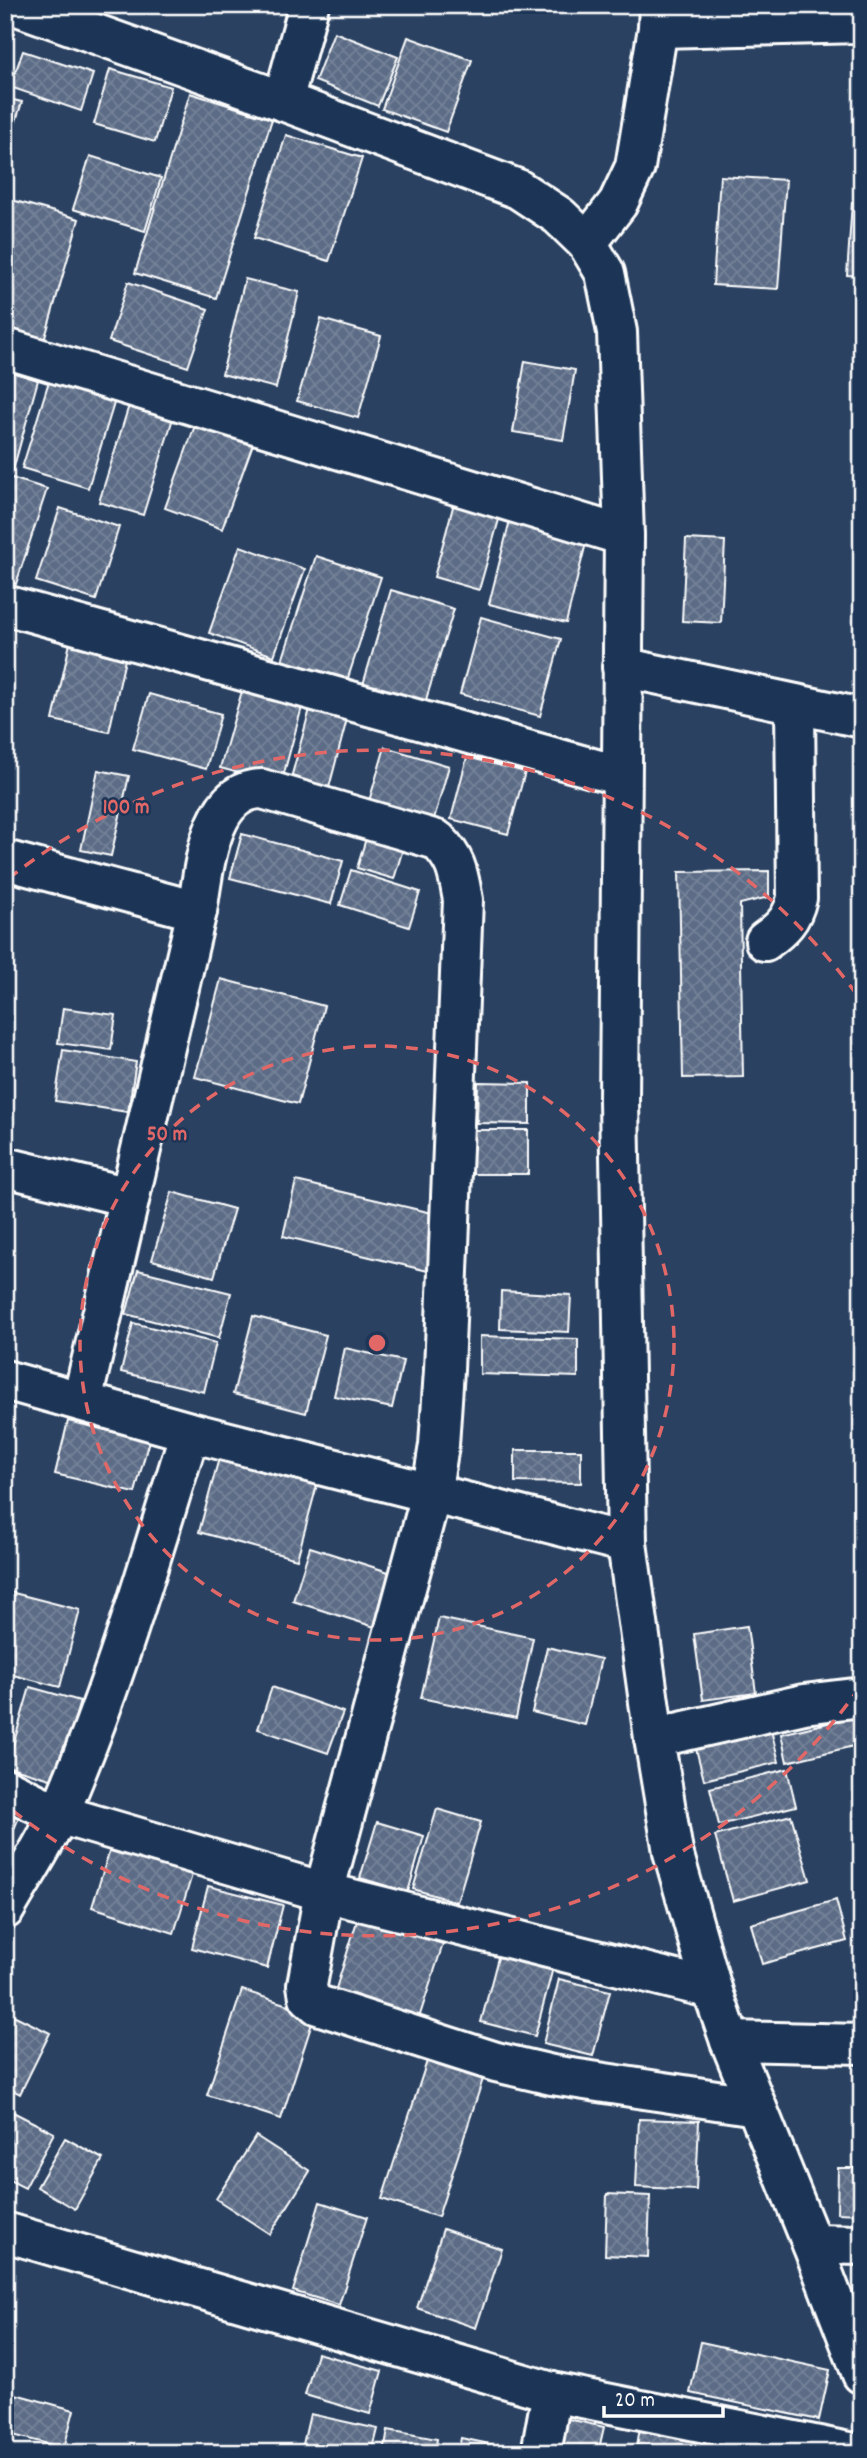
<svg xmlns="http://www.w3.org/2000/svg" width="867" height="2458" viewBox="0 0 867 2458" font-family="Dekko,sans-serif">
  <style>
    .building { fill: url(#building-cross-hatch); stroke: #fff; stroke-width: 2 }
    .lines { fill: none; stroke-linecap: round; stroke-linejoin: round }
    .minor-casing { stroke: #fff; stroke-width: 44 }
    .minor { stroke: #1d3557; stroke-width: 38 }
    .ring { fill: none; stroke: #e26868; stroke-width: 3.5; stroke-dasharray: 12 9 }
    .centre { fill: #e26868; stroke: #1d3557; stroke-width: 3.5 }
    .ring-label { font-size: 21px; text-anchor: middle; font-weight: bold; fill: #e26868; stroke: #1d3557; stroke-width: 5; stroke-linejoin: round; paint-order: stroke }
  </style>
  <defs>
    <pattern id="building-cross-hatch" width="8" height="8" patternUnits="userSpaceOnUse" patternTransform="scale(1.75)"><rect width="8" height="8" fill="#5b6c86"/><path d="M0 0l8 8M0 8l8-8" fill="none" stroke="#748298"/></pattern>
  </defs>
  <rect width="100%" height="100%" fill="#2a4161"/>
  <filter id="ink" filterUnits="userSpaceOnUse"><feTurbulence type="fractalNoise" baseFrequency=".0143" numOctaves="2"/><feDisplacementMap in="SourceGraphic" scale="14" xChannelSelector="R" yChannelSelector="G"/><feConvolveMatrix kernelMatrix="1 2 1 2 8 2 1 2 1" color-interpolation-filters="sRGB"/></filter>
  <g filter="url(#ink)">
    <g class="building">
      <polygon points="334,32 398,57 378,106 315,81"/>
      <polygon points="408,37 472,60 446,132 382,109"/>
      <polygon points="23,51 93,74 81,111 10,87"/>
      <polygon points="110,69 171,87 155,142 94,124"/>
      <polygon points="190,93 272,119 216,298 135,273"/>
      <polygon points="5,98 22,102 5,155"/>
      <polygon points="286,135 362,158 329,261 254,238"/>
      <polygon points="90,156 161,178 145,231 73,209"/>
      <polygon points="720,176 786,180 778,289 713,285"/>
      <polygon points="5,198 79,219 42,348 5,338"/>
      <polygon points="852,202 862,202 862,276 847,275"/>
      <polygon points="245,279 299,292 276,388 222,374"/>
      <polygon points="128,282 208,309 188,367 109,341"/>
      <polygon points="321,319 381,336 358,418 297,401"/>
      <polygon points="525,361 575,370 563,440 513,432"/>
      <polygon points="5,370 38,380 13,470 5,468"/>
      <polygon points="49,381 115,400 88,488 22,468"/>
      <polygon points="130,402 174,415 143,515 99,502"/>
      <polygon points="197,420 254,441 222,529 165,508"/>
      <polygon points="5,476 47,489 16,584 5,580"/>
      <polygon points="454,503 500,516 479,590 434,577"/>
      <polygon points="60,508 119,527 96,600 36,581"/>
      <polygon points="511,516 588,535 566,623 489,604"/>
      <polygon points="686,539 725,541 721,623 682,621"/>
      <polygon points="240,546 305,569 274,656 209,633"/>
      <polygon points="316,556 381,577 346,684 281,664"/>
      <polygon points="391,590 454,609 424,706 362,688"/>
      <polygon points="481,617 561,639 540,716 460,694"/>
      <polygon points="70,643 126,655 109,732 53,720"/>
      <polygon points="242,691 302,707 281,784 220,768"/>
      <polygon points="149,694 221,714 206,769 133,749"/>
      <polygon points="310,709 347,719 326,799 288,789"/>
      <polygon points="385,747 449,766 432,826 367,808"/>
      <polygon points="467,757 525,772 508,834 451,819"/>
      <polygon points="98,770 129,776 111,856 81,850"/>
      <polygon points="368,832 405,842 394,879 357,868"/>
      <polygon points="242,834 343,861 331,904 230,878"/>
      <polygon points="351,870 420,892 409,927 340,905"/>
      <polygon points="769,871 769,897 740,904 743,1077 683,1078 679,872"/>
      <polygon points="221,979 324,1006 298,1104 195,1077"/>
      <polygon points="63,1008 116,1015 111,1050 58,1043"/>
      <polygon points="63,1050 136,1062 128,1112 55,1101"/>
      <polygon points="478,1082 530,1083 530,1124 477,1123"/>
      <polygon points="466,1130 528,1130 528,1174 465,1174"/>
      <polygon points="296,1181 445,1216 432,1272 283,1236"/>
      <polygon points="172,1192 234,1209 214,1277 152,1260"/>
      <polygon points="138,1270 231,1293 219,1338 126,1314"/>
      <polygon points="501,1291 571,1295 569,1332 500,1329"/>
      <polygon points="253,1316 326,1335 306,1413 233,1394"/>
      <polygon points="133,1323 216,1343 204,1392 121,1372"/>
      <polygon points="480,1336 578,1339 578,1377 480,1374"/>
      <polygon points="345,1348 403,1361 392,1408 334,1396"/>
      <polygon points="68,1421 149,1440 135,1493 55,1474"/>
      <polygon points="515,1450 581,1450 581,1483 515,1482"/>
      <polygon points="219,1458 317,1485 297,1559 199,1532"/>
      <polygon points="310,1547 401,1576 384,1630 293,1601"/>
      <polygon points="6,1591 80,1610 60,1687 5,1673"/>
      <polygon points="439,1618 533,1638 516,1718 421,1698"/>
      <polygon points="747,1626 756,1693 703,1700 694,1634"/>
      <polygon points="547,1647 601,1659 585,1725 532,1712"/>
      <polygon points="30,1687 80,1701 57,1781 7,1766"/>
      <polygon points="272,1687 343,1712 328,1753 258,1729"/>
      <polygon points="862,1715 862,1744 787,1762 781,1734"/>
      <polygon points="768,1718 779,1762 704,1780 693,1737"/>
      <polygon points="787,1769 796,1806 719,1825 710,1788"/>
      <polygon points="437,1809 481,1822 457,1902 413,1889"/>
      <polygon points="5,1810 20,1815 5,1850"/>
      <polygon points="791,1815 810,1880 733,1901 715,1836"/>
      <polygon points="377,1822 424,1836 408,1892 360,1878"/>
      <polygon points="110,1849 192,1875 174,1933 92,1907"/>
      <polygon points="208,1886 283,1905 267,1968 192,1948"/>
      <polygon points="836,1900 847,1941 762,1964 751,1924"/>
      <polygon points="358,1918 443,1944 418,2021 334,1995"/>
      <polygon points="500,1950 554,1964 535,2036 481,2022"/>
      <polygon points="559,1979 610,1991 593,2056 543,2044"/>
      <polygon points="242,1990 315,2014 281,2119 207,2095"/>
      <polygon points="5,2011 50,2033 20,2094 5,2086"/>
      <polygon points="427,2061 483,2079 438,2217 382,2199"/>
      <polygon points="859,2072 862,2072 862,2132 858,2132"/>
      <polygon points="13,2112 54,2133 25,2188 5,2178 5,2127"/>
      <polygon points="639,2119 699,2121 696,2190 636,2187"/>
      <polygon points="256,2136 310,2171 270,2234 216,2199"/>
      <polygon points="65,2138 103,2159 75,2209 37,2187"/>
      <polygon points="838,2168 862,2168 862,2214 837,2213"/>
      <polygon points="607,2194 650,2196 648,2257 605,2255"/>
      <polygon points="320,2202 367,2217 339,2305 293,2291"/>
      <polygon points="443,2229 502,2249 476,2328 417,2308"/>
      <polygon points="701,2342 830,2370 819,2420 690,2393"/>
      <polygon points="317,2353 382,2371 370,2414 305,2395"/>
      <polygon points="8,2392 74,2410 64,2448 5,2433 5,2402"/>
      <polygon points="310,2414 378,2429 372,2453 301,2453"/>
      <polygon points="568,2419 604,2427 598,2453 561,2453"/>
      <polygon points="641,2420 702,2430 698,2453 636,2453"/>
      <polygon points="388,2430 437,2439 435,2453 384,2453"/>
      <polygon points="461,2438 528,2452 528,2453 458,2453"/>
    </g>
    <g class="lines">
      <g class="minor-casing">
        <g id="minor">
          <polyline points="15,5 283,101 518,189 559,216 587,243 605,273 617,332 624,536 619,1100 627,1543 654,1738 673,1852 712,1989 730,2041 812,2244 862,2374"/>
          <polyline points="659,5 658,28 862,23"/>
          <polyline points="283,101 309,5"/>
          <polyline points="587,243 618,203 635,167 658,28"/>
          <polyline points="5,348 624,536"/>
          <polyline points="5,605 621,776"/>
          <polyline points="622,667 862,718"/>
          <polyline points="5,860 197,911"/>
          <path d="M765,941C783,928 792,919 797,898L795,705"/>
          <polyline points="5,1167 129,1197"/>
          <polyline points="5,1380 190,1432 627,1543"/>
          <path d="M82,1401L197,911C204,871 209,789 262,789L437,840C457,860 458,873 463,900L444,1370L439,1445L431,1495L324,1892L307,1985L309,1997L318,2005L496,2062L552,2075L756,2106"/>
          <polyline points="654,1738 804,1704 854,1698 862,1700"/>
          <polyline points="5,1788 58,1814 324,1892 712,1989"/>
          <path d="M5,1909C23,1877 45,1845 60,1811C114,1688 150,1559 190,1432"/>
          <polyline points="730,2041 862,2044"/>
          <polyline points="5,2232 552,2392 854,2453"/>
          <polyline points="812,2244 862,2245"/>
          <polyline points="541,2453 552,2392"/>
        </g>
      </g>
      <use href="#minor" class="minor"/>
    </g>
  </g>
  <g class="ring">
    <circle cx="377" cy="1343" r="297"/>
    <path d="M860 1687A593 593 0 0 1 8 1807M8 879A593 593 0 0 1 860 999"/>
  </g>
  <circle cx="377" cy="1343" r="10" class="centre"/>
  <g class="ring-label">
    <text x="126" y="813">100 m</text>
    <text x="167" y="1140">50 m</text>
  </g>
  <rect width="867" height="2458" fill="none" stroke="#1d3557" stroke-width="28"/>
  <rect x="14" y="14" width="839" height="2430" fill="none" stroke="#fff" stroke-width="2.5" filter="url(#ink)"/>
  <path d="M604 2406v10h119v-10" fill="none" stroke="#ffffff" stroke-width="3.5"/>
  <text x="615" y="2406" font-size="21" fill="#ffffff" stroke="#1d3557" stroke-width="5" paint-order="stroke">20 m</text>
</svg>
